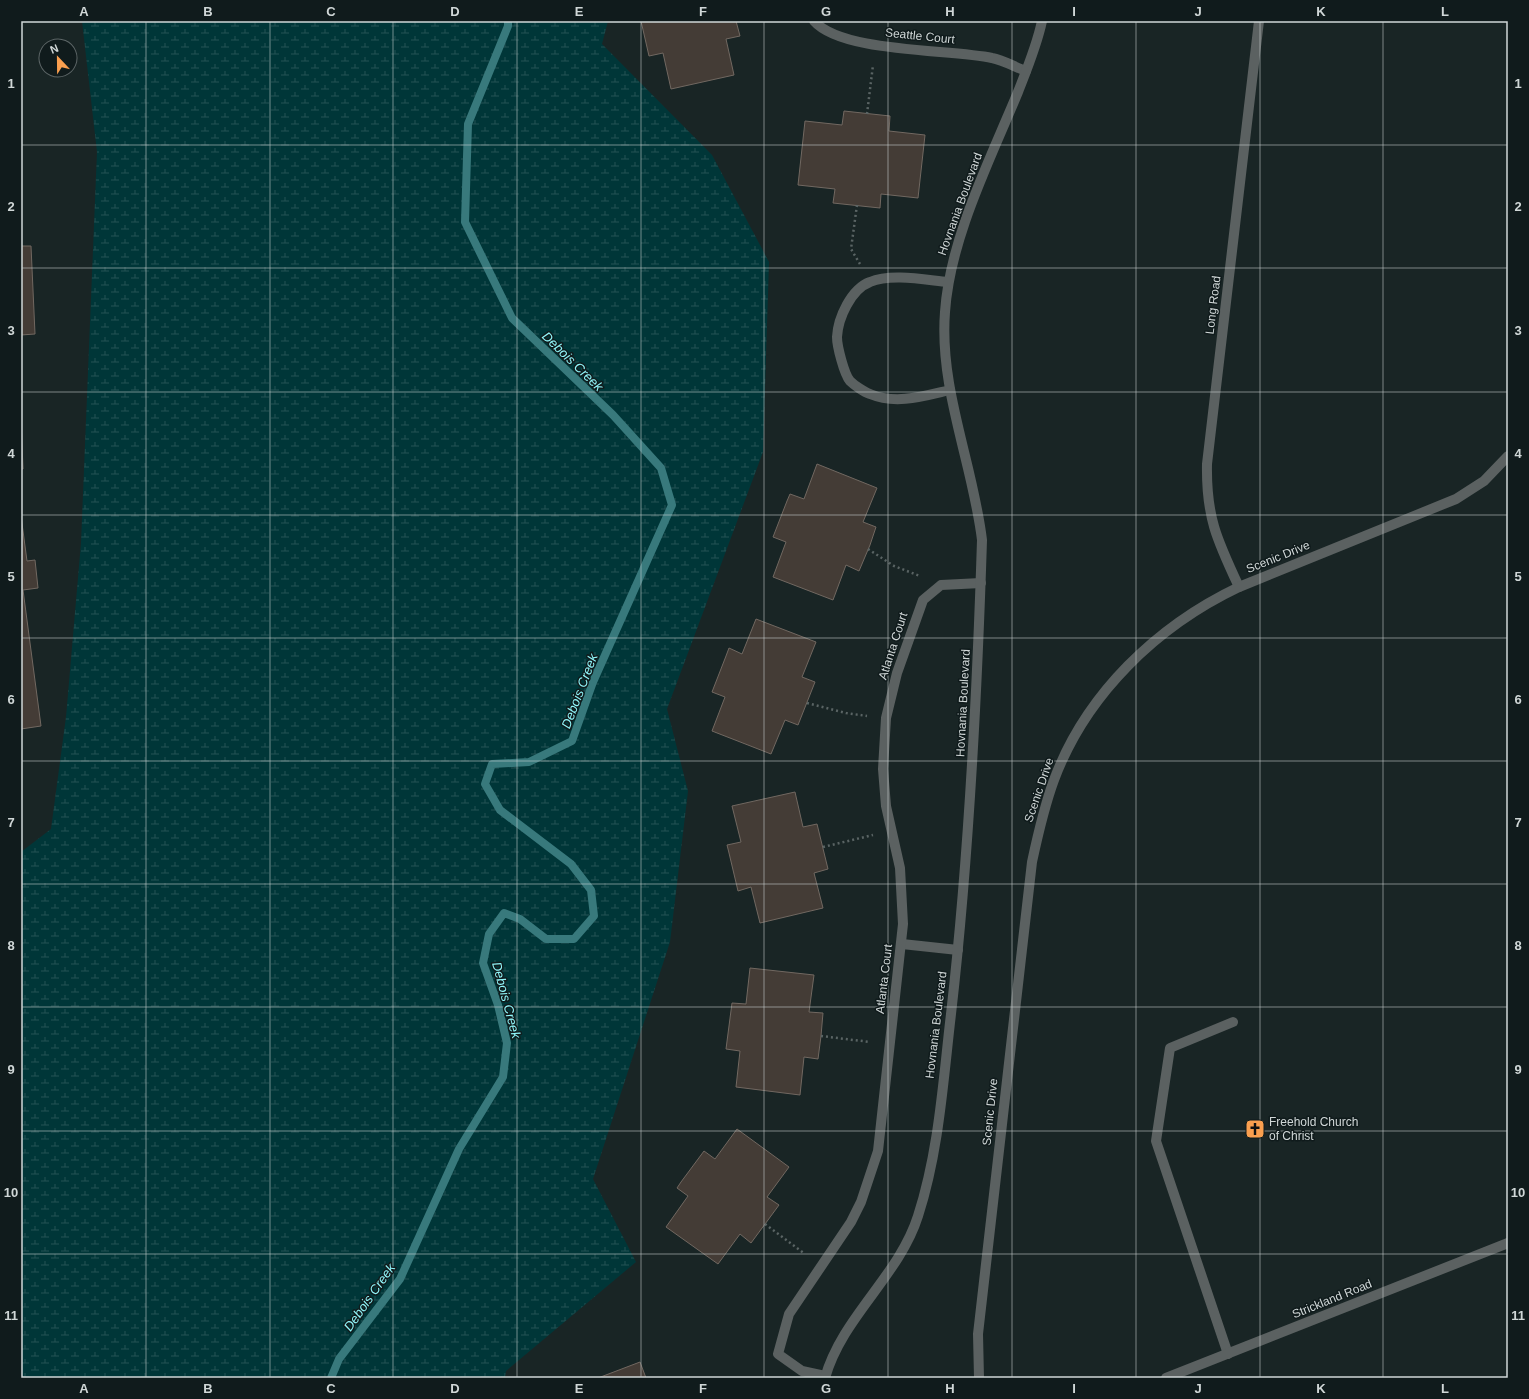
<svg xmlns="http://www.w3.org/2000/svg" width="1529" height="1399" viewBox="0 0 1529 1399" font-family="Arial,sans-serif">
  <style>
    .wetland { fill: url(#wetland-marsh) }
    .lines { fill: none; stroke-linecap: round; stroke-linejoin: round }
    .stream { stroke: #38797c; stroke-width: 8 }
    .building { fill: #443c36; stroke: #716861 }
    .path { stroke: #5a6464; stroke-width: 2.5; stroke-dasharray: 2 3; stroke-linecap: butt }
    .minor { stroke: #5b6161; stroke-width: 10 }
    .grid { fill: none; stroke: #d0d7d7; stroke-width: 1; stroke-opacity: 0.55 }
    .labels { text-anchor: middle; stroke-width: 3; stroke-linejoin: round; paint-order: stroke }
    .street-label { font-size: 12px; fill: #d0d7d7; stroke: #101b1c }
    .poi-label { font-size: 12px; fill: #d0d7d7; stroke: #101b1c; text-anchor: start }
    .water-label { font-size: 13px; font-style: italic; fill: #91f7fb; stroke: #101b1c }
    .neatline { fill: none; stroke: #d0d7d7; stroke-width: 1.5 }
    .grid-label { font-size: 13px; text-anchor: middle; font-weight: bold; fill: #d0d7d7 }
  </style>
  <defs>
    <pattern id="wetland-marsh" width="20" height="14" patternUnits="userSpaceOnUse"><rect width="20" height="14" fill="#003638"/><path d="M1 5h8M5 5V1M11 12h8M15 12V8" fill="none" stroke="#245254"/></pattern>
  </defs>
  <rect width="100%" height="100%" fill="#192525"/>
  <polygon class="wetland" points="82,21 608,21 602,44 712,155 769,262 763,452 667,709 688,791 670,942 593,1179 636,1262 506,1371 505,1378 21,1378 21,852 51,829 66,717 81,543 97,152"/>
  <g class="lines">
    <polyline class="stream" points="331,1378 339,1359 400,1279 459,1149 503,1077 507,1043 498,1005 483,963 489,934 504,913 520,919 546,939 574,939 594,916 591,890 571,864 500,810 485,784 492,764 529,762 572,741 593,682 672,505 661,468 613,415 512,318 465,222 468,124 508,26 508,21"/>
  </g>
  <g class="building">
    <polygon points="641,21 736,21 740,36 726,39 734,75 671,89 663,53 649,56"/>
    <polygon points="844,111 890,116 889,131 925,135 918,198 881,194 880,208 861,206 833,203 835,189 798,185 805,121 842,125"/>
    <polygon points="21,246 31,246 35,334 21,335"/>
    <polygon points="21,420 23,469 21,469"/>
    <polygon points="817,464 877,488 863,522 876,527 870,545 859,571 846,565 833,600 773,577 786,542 773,537 787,501 790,494 804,499"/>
    <polygon points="21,516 27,561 35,560 38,588 23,590 41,726 21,729"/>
    <polygon points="756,619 816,642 802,677 815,682 798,725 785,720 771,754 712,731 725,697 712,692 726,656 729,648 742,654"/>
    <polygon points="795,792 803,827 817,824 828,869 814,873 823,908 760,923 751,887 738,891 729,853 727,845 741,842 732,806"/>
    <polygon points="750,968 814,975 809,1012 823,1013 821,1036 818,1059 804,1057 800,1095 736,1087 740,1051 726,1049 732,1003 746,1004"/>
    <polygon points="737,1129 789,1167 767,1197 779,1205 768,1220 751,1243 740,1234 718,1264 666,1227 688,1196 677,1188 681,1182 704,1151 715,1159"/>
    <polygon points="640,1362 646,1378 598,1378"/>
  </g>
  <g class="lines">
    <g class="path">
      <polyline points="867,114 873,65"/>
      <polyline points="857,205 851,249 860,264"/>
      <polyline points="868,549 894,566 920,576"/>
      <polyline points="807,703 846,713 867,716"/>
      <polyline points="823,847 873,835"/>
      <polyline points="821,1036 870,1042"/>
      <polyline points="765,1224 805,1254"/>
    </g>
    <g class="minor">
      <path d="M814,21C842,53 950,49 992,58C1003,60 1015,67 1026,71"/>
      <path d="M948,282C926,280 891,273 870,282C851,289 838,318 837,337C837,346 844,374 850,381C854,385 864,392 870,394C896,405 924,396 950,390"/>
      <path d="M1239,587C1217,540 1206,517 1207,464L1259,21"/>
      <polyline points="902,944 958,950"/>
      <polyline points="1228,1354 1156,1141 1170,1048 1233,1022"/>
      <polyline points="825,1376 802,1371 778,1354 789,1314 851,1222 861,1202 878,1151 903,924 900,868 886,806 883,769 886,718 897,673 923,600 941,585 981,583"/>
      <path d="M825,1378C842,1317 899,1276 918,1216C939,1151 943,1082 951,1014C969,857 977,699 982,540C973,464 939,389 945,312C950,238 990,160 1018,92C1027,69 1037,45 1042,21"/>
      <path d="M979,1378L978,1334L1032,862C1038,834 1044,807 1054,780C1086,694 1157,626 1239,587L1456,499L1484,481L1508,456"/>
      <polyline points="1166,1378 1508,1243"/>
    </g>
  </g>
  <path class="grid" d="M146,21V1378M270,21V1378M393,21V1378M517,21V1378M641,21V1378M764,21V1378M888,21V1378M1012,21V1378M1136,21V1378M1260,21V1378M1383,21V1378M21,145H1508M21,268H1508M21,392H1508M21,515H1508M21,638H1508M21,761H1508M21,884H1508M21,1007H1508M21,1131H1508M21,1254H1508"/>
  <defs>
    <g id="church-square" transform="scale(1)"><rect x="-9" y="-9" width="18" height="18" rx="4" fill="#fa9f4f" stroke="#101b1c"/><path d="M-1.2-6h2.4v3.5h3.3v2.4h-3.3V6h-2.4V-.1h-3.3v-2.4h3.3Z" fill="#111"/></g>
  </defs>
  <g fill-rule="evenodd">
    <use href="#church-square" x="1255" y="1129"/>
  </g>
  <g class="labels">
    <g class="street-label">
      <text transform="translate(920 36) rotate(6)" y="4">Seattle Court</text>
      <text transform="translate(960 204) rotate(-70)" y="4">Hovnania Boulevard</text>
      <text transform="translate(1213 305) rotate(-83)" y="4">Long Road</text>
      <text transform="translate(1278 557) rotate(-22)" y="4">Scenic Drive</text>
      <text transform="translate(893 646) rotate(-72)" y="4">Atlanta Court</text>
      <text transform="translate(963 703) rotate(-87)" y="4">Hovnania Boulevard</text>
      <text transform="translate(1039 790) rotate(-71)" y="4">Scenic Drive</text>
      <text transform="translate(884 979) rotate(-83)" y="4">Atlanta Court</text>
      <text transform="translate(936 1025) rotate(-83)" y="4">Hovnania Boulevard</text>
      <text transform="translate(990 1112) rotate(-84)" y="4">Scenic Drive</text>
      <text transform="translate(1332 1299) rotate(-22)" y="4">Strickland Road</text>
    </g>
    <g class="poi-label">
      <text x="1269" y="1126">Freehold Church<tspan x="1269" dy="14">of Christ</tspan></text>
    </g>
    <g class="water-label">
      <text transform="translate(573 361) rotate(44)" y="5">Debois Creek</text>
      <text transform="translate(579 691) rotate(-69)" y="5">Debois Creek</text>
      <text transform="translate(507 1000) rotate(75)" y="5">Debois Creek</text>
      <text transform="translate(369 1297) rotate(-55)" y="5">Debois Creek</text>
    </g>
  </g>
  <rect width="1529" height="1399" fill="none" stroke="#101b1c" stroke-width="44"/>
  <g transform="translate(58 58) rotate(338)"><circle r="19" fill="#101b1c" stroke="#5d6667"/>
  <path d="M0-3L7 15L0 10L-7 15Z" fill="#fa9f4f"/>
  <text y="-6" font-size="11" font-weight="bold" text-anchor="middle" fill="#d0d7d7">N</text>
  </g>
  <rect x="22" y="22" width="1485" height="1355" class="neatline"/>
  <g class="grid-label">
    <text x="84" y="16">A</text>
    <text x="208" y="16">B</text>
    <text x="331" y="16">C</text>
    <text x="455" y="16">D</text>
    <text x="579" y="16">E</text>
    <text x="703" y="16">F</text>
    <text x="826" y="16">G</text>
    <text x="950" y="16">H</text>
    <text x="1074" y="16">I</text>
    <text x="1198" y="16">J</text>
    <text x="1321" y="16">K</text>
    <text x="1445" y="16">L</text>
    <text x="11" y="88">1</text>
    <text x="1518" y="88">1</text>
    <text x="11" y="211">2</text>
    <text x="1518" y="211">2</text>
    <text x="11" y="335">3</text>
    <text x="1518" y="335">3</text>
    <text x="11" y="458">4</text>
    <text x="1518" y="458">4</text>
    <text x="11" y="581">5</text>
    <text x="1518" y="581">5</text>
    <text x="11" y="704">6</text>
    <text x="1518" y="704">6</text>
    <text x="11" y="827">7</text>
    <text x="1518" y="827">7</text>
    <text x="11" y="950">8</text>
    <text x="1518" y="950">8</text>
    <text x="11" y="1074">9</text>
    <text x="1518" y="1074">9</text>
    <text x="11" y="1197">10</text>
    <text x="1518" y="1197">10</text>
    <text x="11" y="1320">11</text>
    <text x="1518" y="1320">11</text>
    <text x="84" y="1393">A</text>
    <text x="208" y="1393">B</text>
    <text x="331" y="1393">C</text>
    <text x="455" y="1393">D</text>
    <text x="579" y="1393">E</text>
    <text x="703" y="1393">F</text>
    <text x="826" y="1393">G</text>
    <text x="950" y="1393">H</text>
    <text x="1074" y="1393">I</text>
    <text x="1198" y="1393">J</text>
    <text x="1321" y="1393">K</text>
    <text x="1445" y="1393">L</text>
  </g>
</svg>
